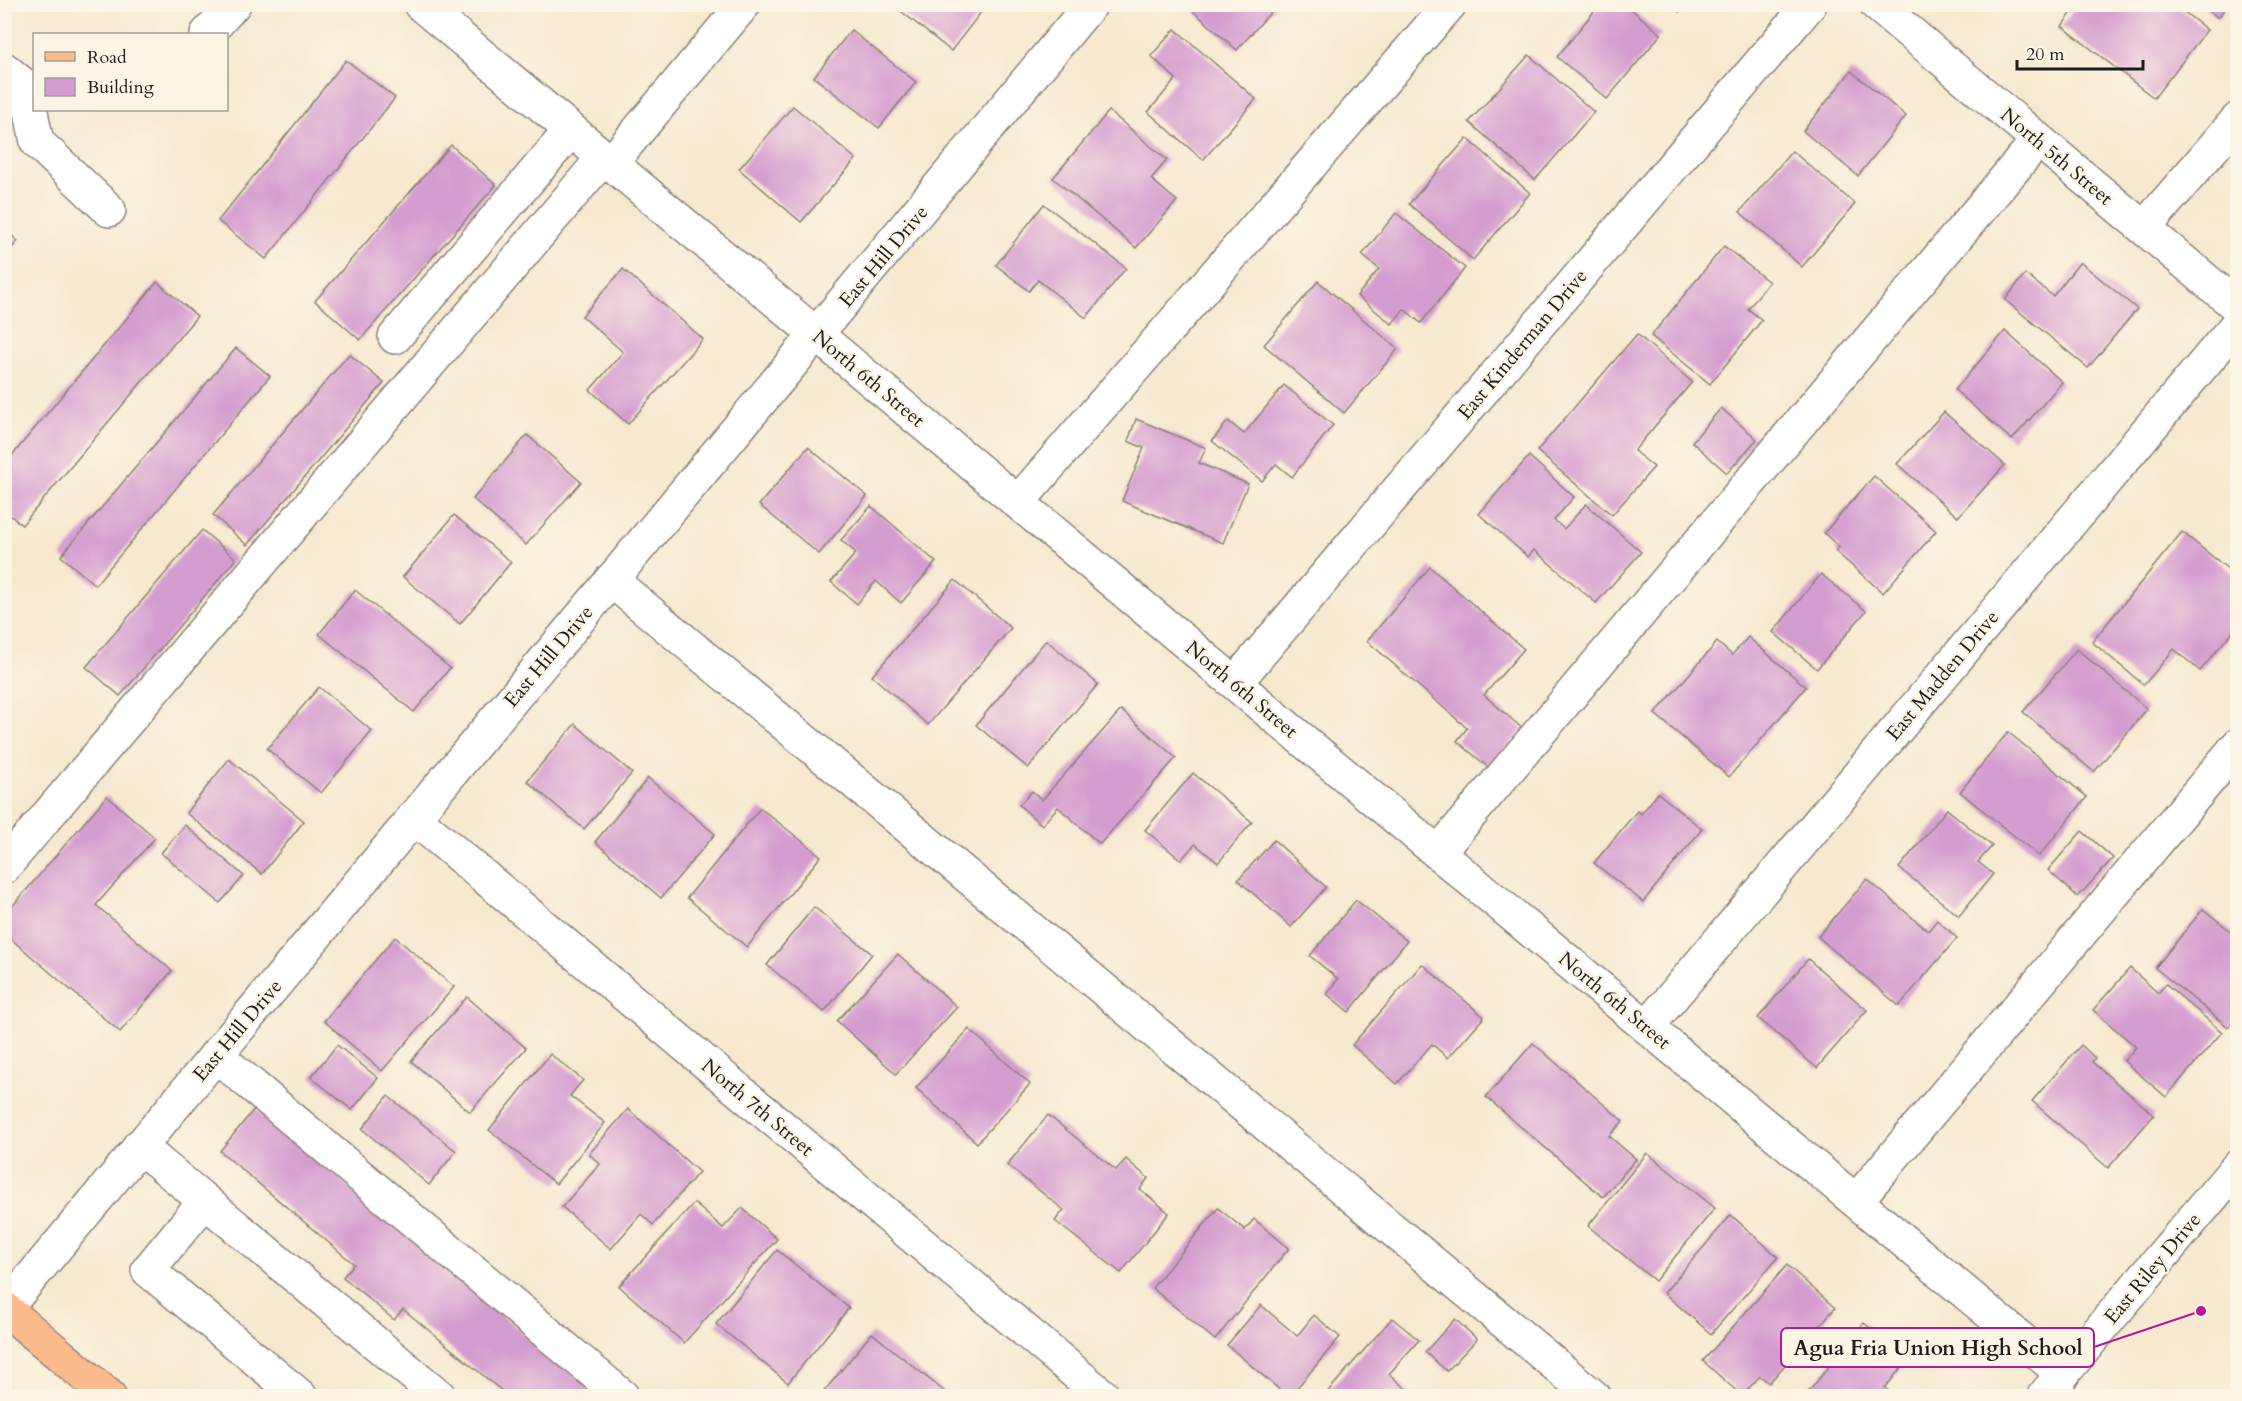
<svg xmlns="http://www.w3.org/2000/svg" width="2242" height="1401" viewBox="0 0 2242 1401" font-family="Cardo,serif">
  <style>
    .building { fill: #d59dcf }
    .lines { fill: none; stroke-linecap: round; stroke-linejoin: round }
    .minor-casing { stroke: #898276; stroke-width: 36 }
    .major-casing { stroke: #898276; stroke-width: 36 }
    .minor { stroke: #fff; stroke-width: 33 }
    .major { stroke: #fbbb8c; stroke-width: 33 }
    .labels { text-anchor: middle; stroke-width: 5; stroke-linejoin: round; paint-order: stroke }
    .street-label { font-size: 20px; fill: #1c1c1c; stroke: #fcf5e5 }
    .leader { fill: none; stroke: #b5179e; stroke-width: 2 }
    .callout-dot { fill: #b5179e; stroke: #fcf5e5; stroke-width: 2 }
    .callout { fill: #fcf5e5; stroke: #b5179e; stroke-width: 2 }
    .callout-label { font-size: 21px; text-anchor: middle; font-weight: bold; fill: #1c1c1c }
  </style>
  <rect width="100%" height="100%" fill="#fcf5e5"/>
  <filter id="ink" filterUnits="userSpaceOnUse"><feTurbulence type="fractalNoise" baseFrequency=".0167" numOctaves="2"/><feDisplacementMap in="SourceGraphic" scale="12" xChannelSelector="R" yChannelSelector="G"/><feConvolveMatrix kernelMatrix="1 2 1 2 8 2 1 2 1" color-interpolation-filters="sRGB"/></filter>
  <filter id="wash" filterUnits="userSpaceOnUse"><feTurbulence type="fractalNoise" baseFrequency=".008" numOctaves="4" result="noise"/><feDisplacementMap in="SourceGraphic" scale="24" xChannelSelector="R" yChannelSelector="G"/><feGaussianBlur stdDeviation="1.35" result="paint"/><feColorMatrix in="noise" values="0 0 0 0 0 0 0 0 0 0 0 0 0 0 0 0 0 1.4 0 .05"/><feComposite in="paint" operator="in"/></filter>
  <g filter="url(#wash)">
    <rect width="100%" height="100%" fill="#f6e9d0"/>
    <g id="blocks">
      <g class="building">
        <polygon points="892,4 981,4 985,7 951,51"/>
        <polygon points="1600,4 1625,4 1661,34 1607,99 1557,57"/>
        <polygon points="1670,4 1685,4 1679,12"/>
        <polygon points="2078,4 2174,4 2207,30 2154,98 2062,26"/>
        <polygon points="2201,4 2228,4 2218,18"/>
        <polygon points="1197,5 1277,5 1237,50 1192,10"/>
        <polygon points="1175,29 1256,99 1203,160 1148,112 1176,79 1151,56"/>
        <polygon points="851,30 916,82 879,128 814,77"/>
        <polygon points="1529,55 1594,112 1535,180 1469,122"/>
        <polygon points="346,60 395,98 266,259 218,221"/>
        <polygon points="1851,71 1906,116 1858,176 1803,131"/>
        <polygon points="793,106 856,159 801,222 739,169"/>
        <polygon points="1109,111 1167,160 1151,179 1177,201 1136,248 1053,178"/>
        <polygon points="1467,138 1530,193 1473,260 1409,204"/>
        <polygon points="451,145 496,185 360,340 315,301"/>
        <polygon points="1792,151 1855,204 1802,267 1740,212"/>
        <polygon points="1044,204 1126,268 1086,318 1038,280 1029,291 996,265"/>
        <polygon points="1396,213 1465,268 1421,323 1404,309 1392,324 1357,296 1379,269 1362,255"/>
        <polygon points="4,229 18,241 4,257"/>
        <polygon points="1724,246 1769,282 1748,309 1762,320 1710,384 1651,336"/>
        <polygon points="2080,262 2137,309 2088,368 2005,300 2025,274 2053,296"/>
        <polygon points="623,269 703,339 628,424 590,390 623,352 582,316"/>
        <polygon points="1318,281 1398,349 1344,413 1264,345"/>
        <polygon points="157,282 197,316 22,525 4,510 4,465"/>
        <polygon points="2005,331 2062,382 2012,440 1955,390"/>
        <polygon points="1637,334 1692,382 1634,451 1654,467 1612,515 1537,451"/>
        <polygon points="236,348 270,376 95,585 61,556"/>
        <polygon points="349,354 384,383 247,545 213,515"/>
        <polygon points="1284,385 1333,425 1292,477 1276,464 1262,481 1212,441 1228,421 1244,434"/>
        <polygon points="1721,408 1757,439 1727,473 1692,442"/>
        <polygon points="1944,412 2005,465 1958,517 1897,464"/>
        <polygon points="1136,419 1206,448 1199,463 1248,484 1223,543 1122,501 1144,448 1128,441"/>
        <polygon points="527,435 581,482 526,545 473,499"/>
        <polygon points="808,447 867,496 819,554 759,505"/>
        <polygon points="1529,456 1574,497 1554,520 1564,529 1586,504 1641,552 1596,603 1534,550 1528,557 1479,514"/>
        <polygon points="1874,476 1936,531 1883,593 1835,551 1839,547 1824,533"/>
        <polygon points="871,506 936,562 901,603 876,581 857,604 831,582 856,553 841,540"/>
        <polygon points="454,515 511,562 460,624 403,577"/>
        <polygon points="202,530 236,559 120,696 86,667"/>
        <polygon points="2182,532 2238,577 2238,625 2200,671 2174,649 2144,685 2092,642"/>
        <polygon points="1430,567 1524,649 1484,695 1523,729 1489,768 1457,741 1467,728 1367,641"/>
        <polygon points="1821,574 1866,611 1817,669 1773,632"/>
        <polygon points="955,580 1011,628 928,725 872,676"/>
        <polygon points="355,590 450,668 414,712 319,634"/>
        <polygon points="1748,637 1806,687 1729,777 1655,714 1717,642 1732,655"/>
        <polygon points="1046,640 1098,684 1028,768 976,725"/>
        <polygon points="2077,649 2147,709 2094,772 2023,712"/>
        <polygon points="319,687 372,731 321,793 267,749"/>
        <polygon points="1121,710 1176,758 1100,844 1058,807 1042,825 1019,805 1032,791 1042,800"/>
        <polygon points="575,724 632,773 584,829 527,781"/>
        <polygon points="2008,732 2087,797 2039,856 1960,792"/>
        <polygon points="229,759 304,821 262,874 186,813"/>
        <polygon points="1193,773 1252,822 1218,863 1195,844 1181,860 1145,830"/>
        <polygon points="648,778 715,834 661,898 595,842"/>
        <polygon points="1658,793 1702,829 1643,902 1594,863 1637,811 1641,814"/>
        <polygon points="107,796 155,838 96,905 172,971 120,1032 4,933 4,916"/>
        <polygon points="760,808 821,856 747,947 687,898"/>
        <polygon points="1947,809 1992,846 1978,862 1993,874 1959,916 1899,868"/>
        <polygon points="185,825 244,876 220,903 161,853"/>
        <polygon points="2082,831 2113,858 2078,897 2048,870"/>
        <polygon points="1274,840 1326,887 1291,927 1238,880"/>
        <polygon points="1867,879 1928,931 1937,920 1957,938 1899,1006 1818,937"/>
        <polygon points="1356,900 1407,941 1349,1012 1327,994 1338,979 1310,956"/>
        <polygon points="814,907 872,954 824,1012 767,965"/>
        <polygon points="2203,909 2238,937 2238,1015 2228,1027 2155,968"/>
        <polygon points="395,937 454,987 382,1071 324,1021"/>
        <polygon points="898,954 957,1007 896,1074 837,1021"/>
        <polygon points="1808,959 1867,1010 1817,1068 1758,1018"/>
        <polygon points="1422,964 1484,1017 1448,1058 1432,1044 1397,1084 1352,1045"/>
        <polygon points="2130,968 2158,993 2166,984 2222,1032 2166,1097 2124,1061 2136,1047 2093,1010"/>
        <polygon points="467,997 526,1048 470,1112 411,1061"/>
        <polygon points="969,1029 1030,1084 977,1143 916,1088"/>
        <polygon points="1533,1043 1623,1121 1609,1136 1636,1159 1603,1197 1486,1097"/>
        <polygon points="337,1045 378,1078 352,1110 311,1077"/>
        <polygon points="2081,1045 2095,1058 2092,1062 2154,1115 2108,1168 2032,1101"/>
        <polygon points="550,1054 583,1080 570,1096 605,1123 556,1184 489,1130"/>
        <polygon points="388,1096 456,1151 429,1185 362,1129"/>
        <polygon points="255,1108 599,1396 508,1396 403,1309 394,1320 343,1277 354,1264 220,1151"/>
        <polygon points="628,1109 699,1172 653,1225 641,1214 611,1249 562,1207 600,1164 589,1154"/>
        <polygon points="1048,1115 1116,1170 1126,1159 1148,1178 1140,1189 1169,1213 1121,1273 1055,1221 1064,1210 1007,1165"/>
        <polygon points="1647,1153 1715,1208 1655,1281 1588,1226"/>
        <polygon points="694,1203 723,1228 742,1208 777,1239 684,1343 619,1286"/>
        <polygon points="1218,1208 1245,1230 1254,1219 1289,1248 1215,1340 1152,1288"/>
        <polygon points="1731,1215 1778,1257 1711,1334 1664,1293"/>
        <polygon points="777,1250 849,1308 788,1383 716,1324"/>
        <polygon points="1787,1265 1835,1308 1769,1383 1760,1376 1742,1396 1703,1361"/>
        <polygon points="1261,1305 1297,1336 1314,1315 1340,1337 1290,1396 1287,1396 1227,1345"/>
        <polygon points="1392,1318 1419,1340 1389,1374 1414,1396 1324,1396"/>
        <polygon points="1455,1319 1477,1339 1447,1371 1425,1352"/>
        <polygon points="1864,1323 1908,1359 1885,1388 1895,1396 1805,1396"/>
        <polygon points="872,1333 950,1396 820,1396"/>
      </g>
    </g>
  </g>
  <g filter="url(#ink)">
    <use href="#blocks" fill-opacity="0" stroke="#898276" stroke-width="1.5"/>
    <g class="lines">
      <g class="minor-casing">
        <g id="minor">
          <polyline points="420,4 2063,1374"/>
          <polyline points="1876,4 2238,307"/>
          <polyline points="207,34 234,4"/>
          <polyline points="4,69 26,87 37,142 109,210"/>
          <polyline points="611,163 744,4"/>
          <polyline points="2144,228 2238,119"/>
          <polyline points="395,337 571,130"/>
          <polyline points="1018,502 1450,4"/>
          <polyline points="611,580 1593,1396"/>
          <polyline points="1235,683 1810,4"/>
          <polyline points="413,817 1103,1396"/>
          <polyline points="1438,853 2038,140"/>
          <polyline points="4,867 604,157"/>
          <polyline points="1647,1027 2238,323"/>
          <polyline points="216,1055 622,1396"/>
          <polyline points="139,1146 439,1396"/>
          <polyline points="205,1201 148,1270 300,1396"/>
          <polyline points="1856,1201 2238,745"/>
          <polyline points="5,1309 1091,4"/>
          <polyline points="2044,1396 2238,1166"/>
        </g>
      </g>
      <g class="major-casing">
        <polyline id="major" points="4,1308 109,1396"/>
      </g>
      <use href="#minor" class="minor"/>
      <use href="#major" class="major"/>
    </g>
  </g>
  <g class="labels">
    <g class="street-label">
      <text transform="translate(2057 156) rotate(40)" y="7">North 5th Street</text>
      <text transform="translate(883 256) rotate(-50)" y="7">East Hill Drive</text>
      <text transform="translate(1522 344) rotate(-50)" y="7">East Kinderman Drive</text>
      <text transform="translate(869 378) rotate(40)" y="7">North 6th Street</text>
      <text transform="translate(548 656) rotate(-50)" y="7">East Hill Drive</text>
      <text transform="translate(1942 675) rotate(-50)" y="7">East Madden Drive</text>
      <text transform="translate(1242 689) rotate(40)" y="7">North 6th Street</text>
      <text transform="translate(1615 1000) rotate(40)" y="7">North 6th Street</text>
      <text transform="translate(237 1030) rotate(-50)" y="7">East Hill Drive</text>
      <text transform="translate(758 1107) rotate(40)" y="7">North 7th Street</text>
      <text transform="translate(2152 1268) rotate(-50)" y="7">East Riley Drive</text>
    </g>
  </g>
  <path class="leader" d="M2201 1311L2094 1347"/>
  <circle class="callout-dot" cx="2201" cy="1311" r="6"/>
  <rect class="callout" x="1781" y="1328" width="313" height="39" rx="6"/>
  <g class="callout-label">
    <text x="1938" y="1355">Agua Fria Union High School</text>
  </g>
  <rect width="2242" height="1401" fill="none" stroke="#fcf5e5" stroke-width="24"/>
  <rect x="33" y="33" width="195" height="78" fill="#fcf5e5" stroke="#a29e95" stroke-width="1.5"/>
  <rect x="45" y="52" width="30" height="9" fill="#fbbb8c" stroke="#a29e95" stroke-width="1.5"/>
  <text x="87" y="63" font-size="18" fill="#1c1c1c">Road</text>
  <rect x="45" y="78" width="30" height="18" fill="#d59dcf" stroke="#a29e95" stroke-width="1.5"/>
  <text x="87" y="93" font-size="18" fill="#1c1c1c">Building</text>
  <path d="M2017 60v9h126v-9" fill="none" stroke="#1c1c1c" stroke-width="3"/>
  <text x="2026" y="60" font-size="18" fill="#1c1c1c" stroke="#fcf5e5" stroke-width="4.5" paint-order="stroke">20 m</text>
</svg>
